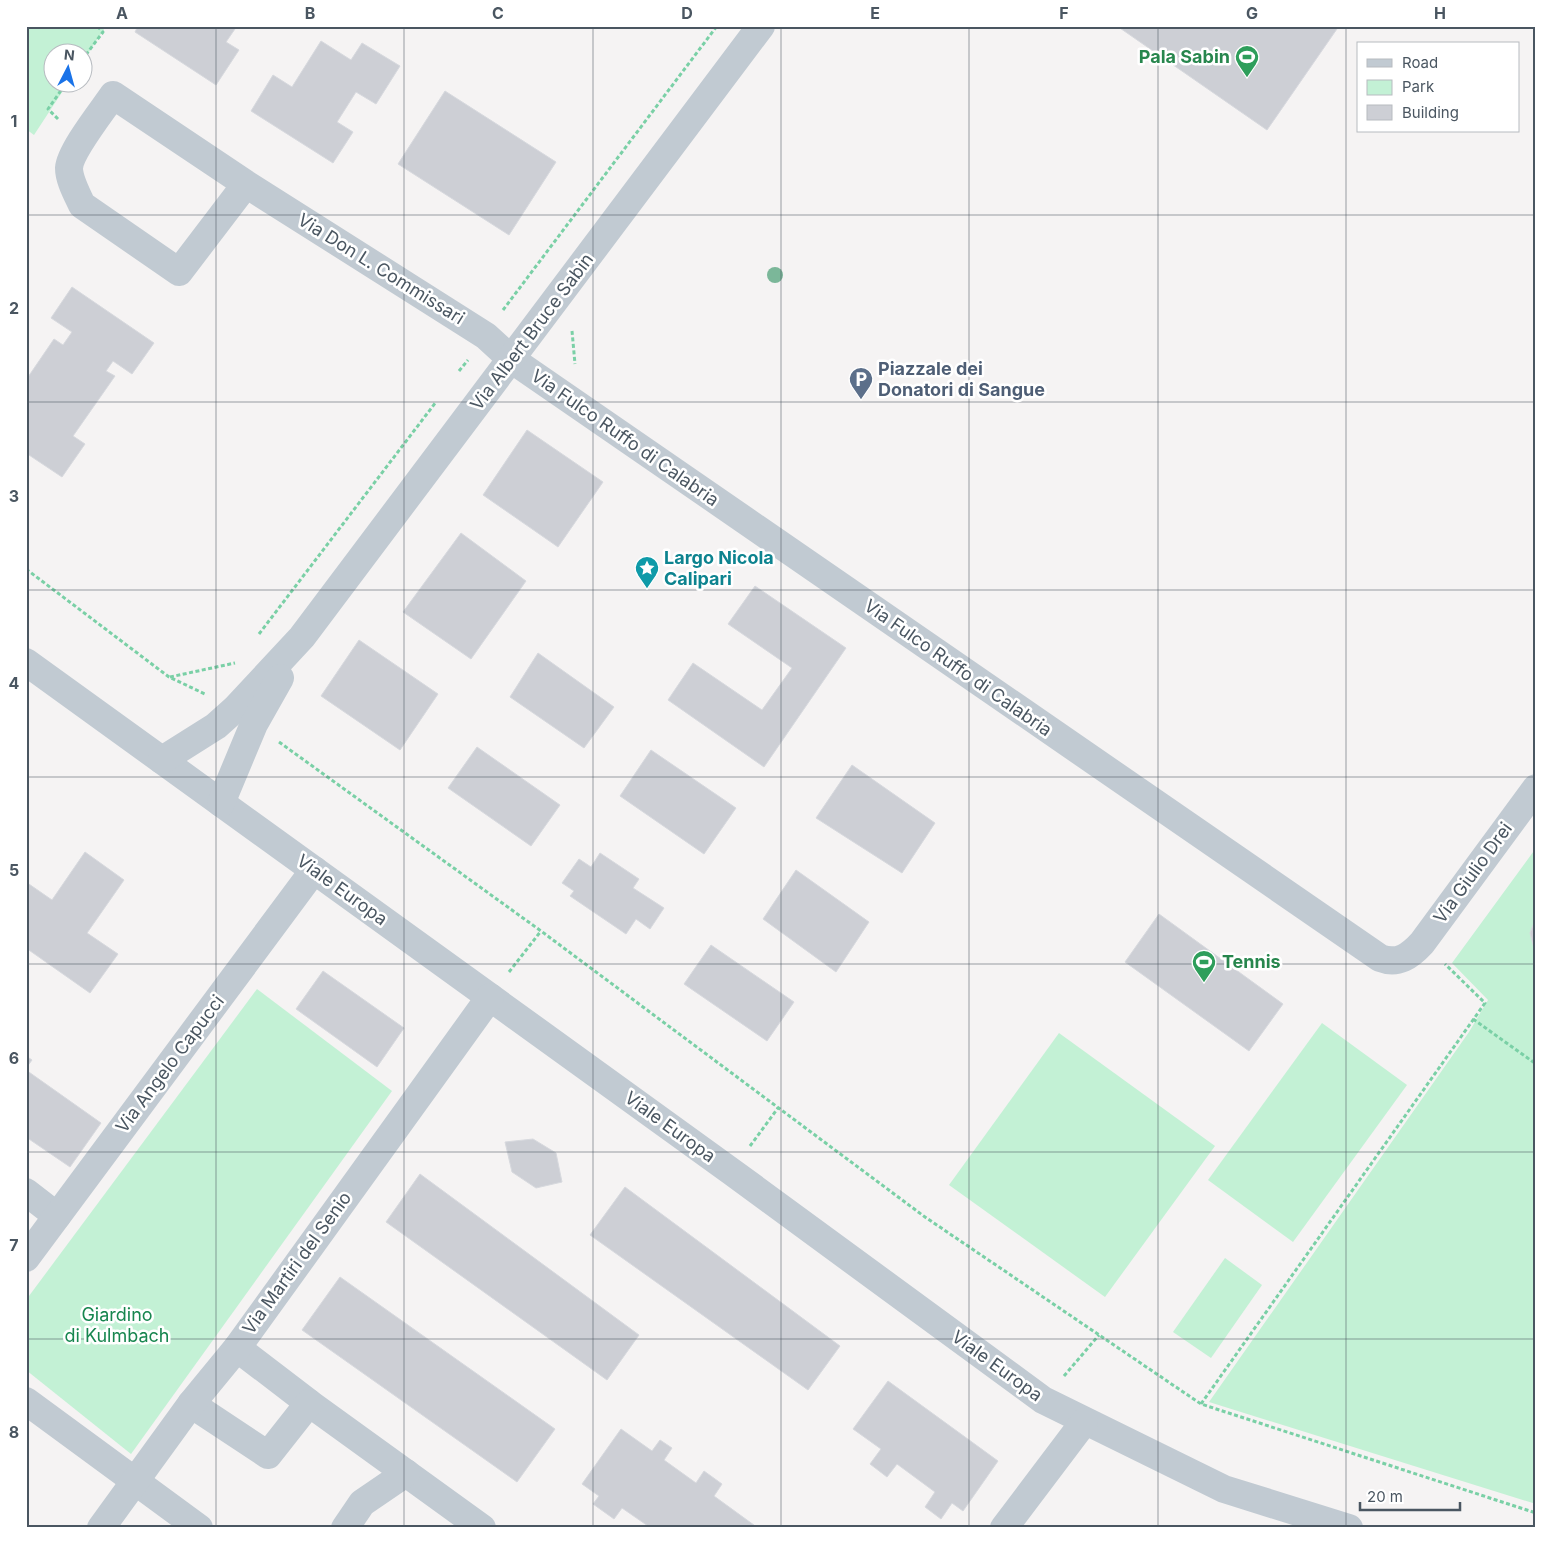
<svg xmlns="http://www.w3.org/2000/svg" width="1562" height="1554" viewBox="0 0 1562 1554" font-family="Inter,sans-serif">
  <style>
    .green { fill: #c3f1d5 }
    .building { fill: #cdcfd5; stroke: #d7d9de }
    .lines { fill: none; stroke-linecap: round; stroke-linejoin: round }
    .path { stroke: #7ad0a6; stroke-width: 3; stroke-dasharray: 4 2.5; stroke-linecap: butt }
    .minor { stroke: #c1cad2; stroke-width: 28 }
    .tree { fill: #7bb799 }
    .grid { fill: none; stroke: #4a5661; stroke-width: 1; stroke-opacity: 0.55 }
    .labels { text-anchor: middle; stroke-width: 5; stroke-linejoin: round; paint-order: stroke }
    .leisure-label { font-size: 18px; font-weight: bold; fill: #27864d; stroke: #fff; text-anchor: end }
    .street-label { font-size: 18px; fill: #4a5661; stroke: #fff }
    .service-label { font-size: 18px; font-weight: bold; fill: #4e5e75; stroke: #fff; text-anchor: start }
    .culture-label { font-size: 18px; font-weight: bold; fill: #0d838f; stroke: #fff; text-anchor: start }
    .park-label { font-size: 18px; fill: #17864f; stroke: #fff }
    .neatline { fill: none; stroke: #4a5661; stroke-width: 2 }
    .grid-label { font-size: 16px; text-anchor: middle; font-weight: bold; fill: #4a5661 }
  </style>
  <rect width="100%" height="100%" fill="#f5f3f3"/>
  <g class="green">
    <polygon points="26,26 106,26 83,61 82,52 52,52 52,82 68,83 34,135 26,129"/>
    <polygon points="1536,848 1536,1504 1209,1402 1469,1032 1488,1000 1452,963"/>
    <polygon points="257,989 392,1091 131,1454 26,1370 26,1300"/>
    <polygon points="1322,1023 1407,1085 1293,1242 1208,1180"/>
    <polygon points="1059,1033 1215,1146 1105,1297 949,1185"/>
    <polygon points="1225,1258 1262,1285 1211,1358 1173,1332"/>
  </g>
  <g class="building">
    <polygon points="138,26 237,26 226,42 239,50 216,85 135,32"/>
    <polygon points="1117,26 1339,26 1267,130"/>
    <polygon points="321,41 351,60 362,43 400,66 376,104 356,92 337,122 353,132 333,163 251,111 273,75 292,87"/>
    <polygon points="445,91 556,162 509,235 398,164"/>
    <polygon points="72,287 154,343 132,374 113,361 106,371 115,376 73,436 85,444 62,477 26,453 26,380 54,339 63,345 72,332 51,318"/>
    <polygon points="527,430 603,482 558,547 483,495"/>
    <polygon points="461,533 526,581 471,659 403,612"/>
    <polygon points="755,586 846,648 764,767 668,700 693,663 762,710 792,668 728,624"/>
    <polygon points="359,640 438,694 400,750 321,696"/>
    <polygon points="538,653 614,707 584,748 510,697"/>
    <polygon points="477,747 560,805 531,846 448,788"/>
    <polygon points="651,750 736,808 704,854 620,796"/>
    <polygon points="852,765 935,823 902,873 816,818"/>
    <polygon points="85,852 124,880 87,933 118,954 90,993 26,948 26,882 52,900"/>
    <polygon points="600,853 639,879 633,888 664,908 650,929 636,919 626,934 570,896 574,891 562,883 579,859 591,867"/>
    <polygon points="796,870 869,922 836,972 763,919"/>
    <polygon points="1159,914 1283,1004 1249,1051 1125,962"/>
    <polygon points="1536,918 1536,956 1530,933"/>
    <polygon points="711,945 794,1002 767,1041 684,984"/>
    <polygon points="323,971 404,1028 377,1067 296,1009"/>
    <polygon points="26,1056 32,1060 26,1068"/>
    <polygon points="26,1070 101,1123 70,1167 26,1137"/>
    <polygon points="533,1139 556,1153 562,1182 536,1188 512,1172 505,1142"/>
    <polygon points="420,1174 639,1335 607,1380 386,1222"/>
    <polygon points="625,1187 840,1346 808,1390 590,1235"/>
    <polygon points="340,1277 555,1429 517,1482 302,1330"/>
    <polygon points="888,1381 998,1461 963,1511 952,1503 941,1519 925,1507 935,1492 897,1464 887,1477 870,1464 881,1449 853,1429"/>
    <polygon points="621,1429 652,1451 660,1440 672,1448 664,1460 696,1483 704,1471 722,1484 714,1496 758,1528 647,1528 648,1526 622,1508 614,1519 593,1504 599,1496 582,1484"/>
  </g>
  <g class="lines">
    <g class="path">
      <polyline points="82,60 103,32 97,26"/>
      <polyline points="58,119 48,109 67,82"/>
      <polyline points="503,310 717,26"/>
      <polyline points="572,331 575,364"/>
      <polyline points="459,371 468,360"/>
      <polyline points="26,569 169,677 205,694"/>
      <polyline points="259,634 436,402"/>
      <polyline points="170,677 235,663"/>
      <polyline points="279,742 541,931 925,1217 1201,1404 1536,1513"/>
      <polyline points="509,972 541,931"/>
      <polyline points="1473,1019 1536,1064"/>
      <polyline points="750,1146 778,1108"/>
      <polyline points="1064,1376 1099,1335"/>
      <polyline points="1201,1404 1485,1003 1445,964"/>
    </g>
    <g class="minor">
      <path d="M246,184L179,272L82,205C77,194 69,180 69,168C70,151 103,110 113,95L246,184L486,336L511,359L1380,958C1398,965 1410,956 1422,943L1536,788"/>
      <polyline points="26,662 732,1172 1043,1400 1224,1489 1349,1528"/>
      <polyline points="162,760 216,726 235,709 302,637 761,26"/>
      <polyline points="221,803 254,724 280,678"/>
      <polyline points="26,1192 57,1216"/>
      <polyline points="26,1258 314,870"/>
      <polyline points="237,1348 309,1403 482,1528"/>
      <polyline points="26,1401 199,1528"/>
      <polyline points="191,1404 268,1455 309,1403"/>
      <polyline points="101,1528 191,1404 237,1348 490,997"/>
      <polyline points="345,1528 362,1503 406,1473"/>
      <polyline points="1004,1528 1084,1422"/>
    </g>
  </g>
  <circle class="tree" cx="775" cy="275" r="8"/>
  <path class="grid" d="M216,26V1528M404,26V1528M593,26V1528M781,26V1528M969,26V1528M1158,26V1528M1346,26V1528M26,215H1536M26,402H1536M26,590H1536M26,777H1536M26,964H1536M26,1152H1536M26,1339H1536"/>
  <defs>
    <g id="stadium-pin" transform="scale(1.25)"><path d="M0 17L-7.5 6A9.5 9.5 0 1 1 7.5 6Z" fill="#2e9e5b" stroke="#fff"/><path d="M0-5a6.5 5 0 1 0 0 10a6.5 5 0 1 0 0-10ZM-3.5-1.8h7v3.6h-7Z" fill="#fff"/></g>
    <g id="parking-pin" transform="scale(1.25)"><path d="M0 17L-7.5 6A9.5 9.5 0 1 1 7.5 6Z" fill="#5c6f8a" stroke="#fff"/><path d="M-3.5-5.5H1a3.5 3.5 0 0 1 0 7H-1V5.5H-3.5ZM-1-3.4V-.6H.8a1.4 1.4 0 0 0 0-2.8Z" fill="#fff"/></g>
    <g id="sight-pin" transform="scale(1.25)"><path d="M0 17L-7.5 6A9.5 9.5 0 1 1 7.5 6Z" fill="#0f9aa8" stroke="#fff"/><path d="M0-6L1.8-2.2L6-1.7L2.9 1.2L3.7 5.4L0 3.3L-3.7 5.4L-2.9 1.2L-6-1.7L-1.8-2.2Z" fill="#fff"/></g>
  </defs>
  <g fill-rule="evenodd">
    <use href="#stadium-pin" x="1247" y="57"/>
    <use href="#parking-pin" x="861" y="379"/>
    <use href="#sight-pin" x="647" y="568"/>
    <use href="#stadium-pin" x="1204" y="962"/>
  </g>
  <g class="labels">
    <g class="leisure-label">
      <text x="1230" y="63">Pala Sabin</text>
      <text x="1222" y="968" text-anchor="start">Tennis</text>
    </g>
    <g class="street-label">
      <text transform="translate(381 269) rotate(32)" y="6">Via Don L. Commissari</text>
      <text transform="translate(532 332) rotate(-53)" y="6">Via Albert Bruce Sabin</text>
      <text transform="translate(625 438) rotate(35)" y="6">Via Fulco Ruffo di Calabria</text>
      <text transform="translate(958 668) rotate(35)" y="6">Via Fulco Ruffo di Calabria</text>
      <text transform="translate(1473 873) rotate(-54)" y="6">Via Giulio Drei</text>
      <text transform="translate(342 890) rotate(36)" y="6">Viale Europa</text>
      <text transform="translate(170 1064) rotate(-53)" y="6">Via Angelo Capucci</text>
      <text transform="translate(670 1127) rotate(36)" y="6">Viale Europa</text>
      <text transform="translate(297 1263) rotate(-54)" y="6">Via Martiri del Senio</text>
      <text transform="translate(997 1366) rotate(36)" y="6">Viale Europa</text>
    </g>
    <g class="service-label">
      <text x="878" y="375">Piazzale dei<tspan x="878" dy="21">Donatori di Sangue</tspan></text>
    </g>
    <g class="culture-label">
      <text x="664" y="564">Largo Nicola<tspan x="664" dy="21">Calipari</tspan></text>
    </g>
    <g class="park-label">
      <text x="117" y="1321">Giardino<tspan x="117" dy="21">di Kulmbach</tspan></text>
    </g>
  </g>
  <rect width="1562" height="1554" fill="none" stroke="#ffffff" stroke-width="55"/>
  <rect x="1357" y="42" width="162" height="90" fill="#ffffff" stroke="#b7bbc0"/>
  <rect x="1367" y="59" width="25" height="8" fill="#c1cad2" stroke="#b7bbc0"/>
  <text x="1402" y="68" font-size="15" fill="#4a5661">Road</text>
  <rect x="1367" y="80" width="25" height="15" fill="#c3f1d5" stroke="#b7bbc0"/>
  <text x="1402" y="92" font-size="15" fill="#4a5661">Park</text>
  <rect x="1367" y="105" width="25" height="15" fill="#cdcfd5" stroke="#b7bbc0"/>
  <text x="1402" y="118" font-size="15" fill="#4a5661">Building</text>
  <g transform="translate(68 68) rotate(6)"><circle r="24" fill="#ffffff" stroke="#b7bbc0"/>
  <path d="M0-4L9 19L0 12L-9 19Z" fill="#1a73e8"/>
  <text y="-8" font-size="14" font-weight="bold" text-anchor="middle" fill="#4a5661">N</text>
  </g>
  <path d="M1360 1502v8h100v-8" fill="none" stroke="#4a5661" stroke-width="2.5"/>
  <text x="1367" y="1502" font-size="15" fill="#4a5661" stroke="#ffffff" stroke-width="4" paint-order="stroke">20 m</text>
  <rect x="28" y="28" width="1506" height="1498" class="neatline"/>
  <g class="grid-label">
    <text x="122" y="19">A</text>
    <text x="310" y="19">B</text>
    <text x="498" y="19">C</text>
    <text x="687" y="19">D</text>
    <text x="875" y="19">E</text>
    <text x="1064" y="19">F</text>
    <text x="1252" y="19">G</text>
    <text x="1440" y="19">H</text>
    <text x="14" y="127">1</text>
    <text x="14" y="314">2</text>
    <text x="14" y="502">3</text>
    <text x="14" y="689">4</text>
    <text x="14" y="876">5</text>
    <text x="14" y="1064">6</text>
    <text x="14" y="1251">7</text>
    <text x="14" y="1438">8</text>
  </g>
</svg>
